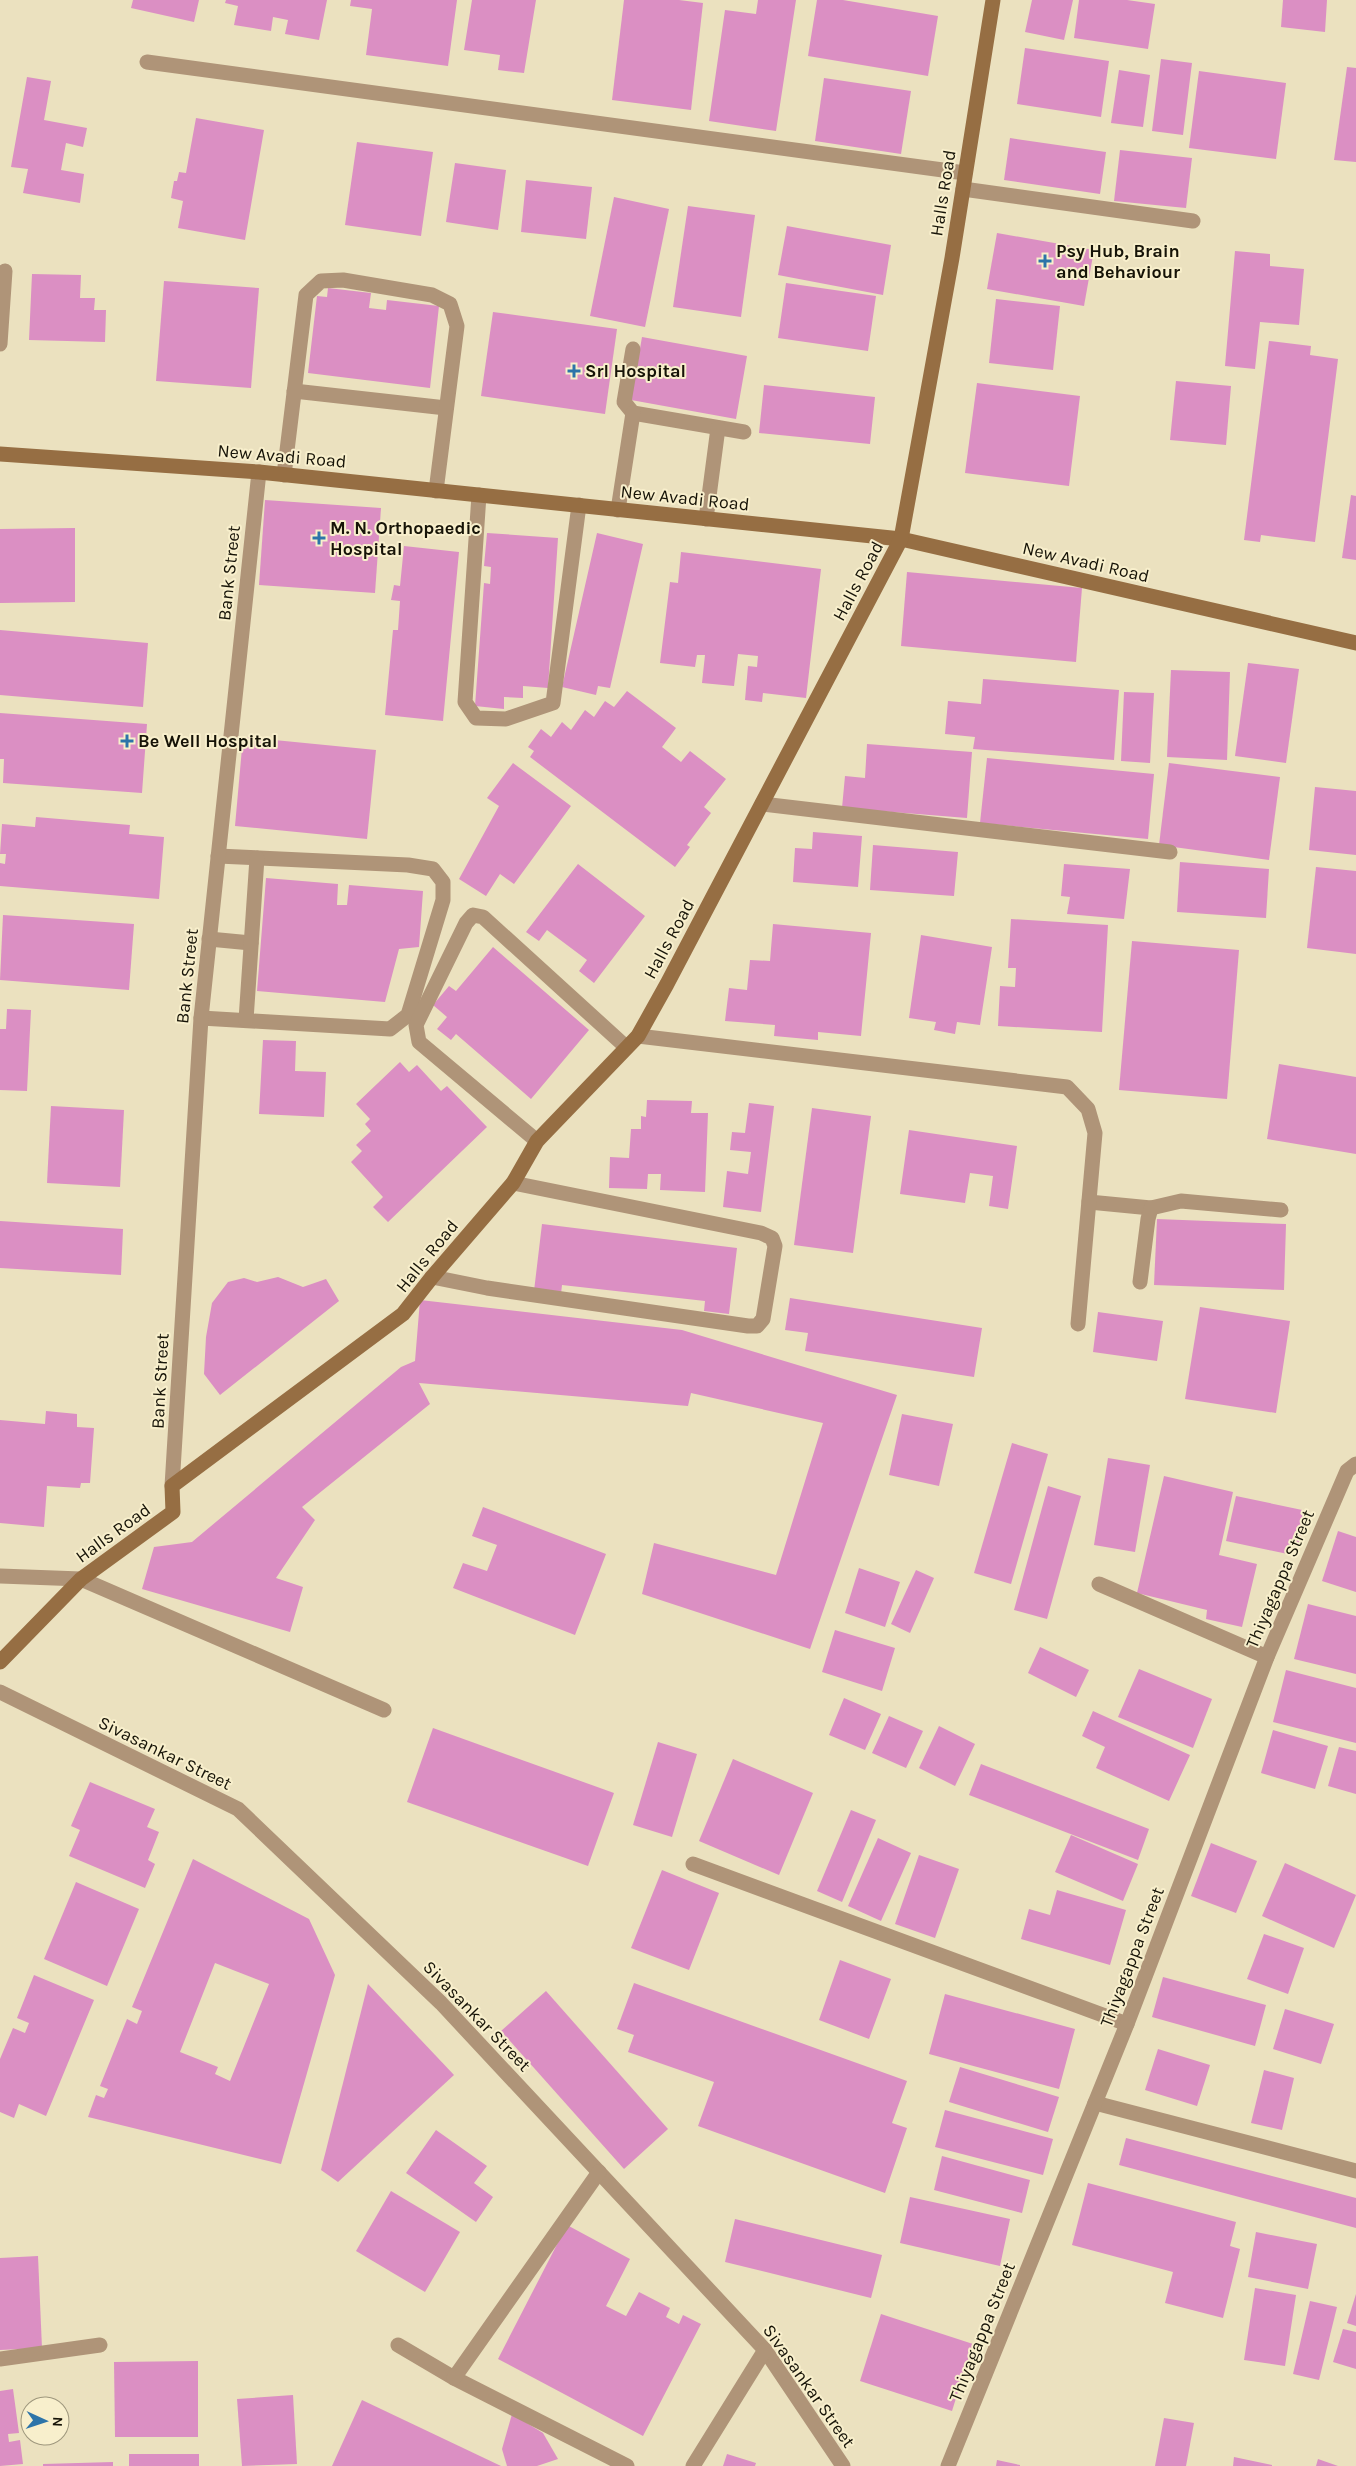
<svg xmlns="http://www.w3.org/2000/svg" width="1356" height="2466" viewBox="0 0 1356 2466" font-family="Karla,sans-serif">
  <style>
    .building { fill: #db8fc3; fill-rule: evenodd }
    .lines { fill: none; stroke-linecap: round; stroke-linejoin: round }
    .lane { stroke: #af9478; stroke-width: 15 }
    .street { stroke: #af9478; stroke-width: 15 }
    .secondary { stroke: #966e43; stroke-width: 15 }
    .poi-dot { fill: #2d74a9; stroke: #f8efcc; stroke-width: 2 }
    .labels { text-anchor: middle; stroke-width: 4; stroke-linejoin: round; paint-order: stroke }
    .street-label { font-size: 18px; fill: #161307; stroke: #f8efcc }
    .poi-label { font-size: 18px; font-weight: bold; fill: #161307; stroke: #f8efcc; text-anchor: start }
  </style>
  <rect width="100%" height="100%" fill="#ebe1bf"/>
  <g class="building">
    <polygon points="133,0 199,0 194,22 131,8"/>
    <polygon points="226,0 327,0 319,40 285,34 288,20 273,17 271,31 234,25 238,6 225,3"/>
    <polygon points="351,0 457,0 448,66 366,55 372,9 350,6"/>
    <polygon points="472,0 536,0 524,73 498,70 500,55 464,50"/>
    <polygon points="624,0 679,0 703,3 691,110 612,100"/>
    <polygon points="758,0 796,0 776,131 709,121 725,10 756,14"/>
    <polygon points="817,0 843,0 938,16 928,76 808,56"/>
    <polygon points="1032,0 1073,0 1064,40 1025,32"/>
    <polygon points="1079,0 1127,0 1155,4 1148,49 1074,38"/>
    <polygon points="1283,0 1327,0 1325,32 1281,27"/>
    <polygon points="1025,48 1109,61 1101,117 1017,104"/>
    <polygon points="1161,59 1192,63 1183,135 1152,131"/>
    <polygon points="1347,67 1356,68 1356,162 1334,160"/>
    <polygon points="1119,70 1150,75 1143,127 1111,123"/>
    <polygon points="1199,71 1286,83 1276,159 1189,148"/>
    <polygon points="27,77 51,81 44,120 87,128 83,147 66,143 61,170 84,174 80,203 23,193 28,169 11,167"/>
    <polygon points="824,78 911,91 901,154 815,141"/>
    <polygon points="196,118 264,130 245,240 178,228 183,201 171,198 174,181 177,181 179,172 186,173"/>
    <polygon points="1010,138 1106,152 1100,194 1004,180"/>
    <polygon points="357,142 433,152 421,236 345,225"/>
    <polygon points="1120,150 1192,158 1186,208 1114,201"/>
    <polygon points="455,163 506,170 498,230 446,222"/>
    <polygon points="526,180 592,187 586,239 521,232"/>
    <polygon points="614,197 669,209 645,327 590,316"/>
    <polygon points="688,206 755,215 741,317 673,307"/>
    <polygon points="787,226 891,245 883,295 778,275"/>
    <polygon points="997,233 1094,250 1084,306 987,289"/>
    <polygon points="1235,251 1270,254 1270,266 1304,269 1299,325 1260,322 1255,369 1225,366"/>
    <polygon points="32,274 81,275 80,298 95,298 94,310 106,310 105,342 29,340"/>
    <polygon points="164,281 259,288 251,388 156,381"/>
    <polygon points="786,283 876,296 868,351 778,338"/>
    <polygon points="328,288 371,293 369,308 386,310 387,300 439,306 430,388 308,373 317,296 327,297"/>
    <polygon points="996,299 1060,306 1053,370 989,363"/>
    <polygon points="493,312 617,329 605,414 481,396"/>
    <polygon points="642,337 747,356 736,419 631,400 635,377 648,380 650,368 637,366"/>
    <polygon points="1269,341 1311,346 1310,355 1338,359 1315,542 1261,535 1260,542 1244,540"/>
    <polygon points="1176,381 1231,386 1226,445 1170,440"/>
    <polygon points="977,383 1080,396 1069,486 965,473"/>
    <polygon points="764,385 875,397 870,444 759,433"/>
    <polygon points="1351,495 1356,496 1356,560 1342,558"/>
    <polygon points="265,500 381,508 375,593 259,585"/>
    <polygon points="75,528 75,602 0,603 0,529"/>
    <polygon points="487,533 558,538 548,688 523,686 523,698 504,697 504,709 475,706 484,583 490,584 491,567 484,566"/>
    <polygon points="597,533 643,544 610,688 598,686 596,695 562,687"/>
    <polygon points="404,546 459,552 443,721 385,715 393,630 398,630 400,601 391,600 394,585 400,586"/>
    <polygon points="681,552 821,569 806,698 763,693 762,702 745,700 748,666 757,667 758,656 738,654 734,686 702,683 705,655 697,655 695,667 660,663 670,582 678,583"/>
    <polygon points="907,572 1082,588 1076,662 901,646"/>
    <polygon points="0,630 148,643 143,707 0,695"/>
    <polygon points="1248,663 1299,669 1286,763 1235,756"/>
    <polygon points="1171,670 1230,672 1227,760 1167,757"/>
    <polygon points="983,679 1119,690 1114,760 973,749 975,737 945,734 948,701 981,704"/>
    <polygon points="627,691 676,728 662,747 681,762 690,751 726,779 704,807 711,813 687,845 690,847 675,867 530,757 534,751 528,747 541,729 551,737 562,722 571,730 585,710 594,717 605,701 614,707"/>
    <polygon points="1124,692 1154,693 1150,763 1121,761"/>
    <polygon points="0,713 147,724 142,793 3,783 4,759 0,759"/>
    <polygon points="243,737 376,750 367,839 235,826"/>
    <polygon points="867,744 972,752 967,818 842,808 845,776 865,778"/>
    <polygon points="987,758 1154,774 1148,839 980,823"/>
    <polygon points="513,763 571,806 514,884 500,874 486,896 459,879 499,806 487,798"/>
    <polygon points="1169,763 1280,777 1269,860 1159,845"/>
    <polygon points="1315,787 1356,791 1356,855 1309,850"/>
    <polygon points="36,817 130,825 129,834 164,837 159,899 0,886 0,863 5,864 6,854 0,854 2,824 35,827"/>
    <polygon points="813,832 862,836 858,887 793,882 795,848 812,849"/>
    <polygon points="873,845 958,852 954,896 870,890"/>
    <polygon points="1180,862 1269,869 1266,918 1177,912"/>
    <polygon points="578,864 645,916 594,983 579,971 587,960 547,930 539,941 526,932"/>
    <polygon points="1064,864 1130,869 1124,919 1067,914 1070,897 1061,896"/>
    <polygon points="1316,867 1356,871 1356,954 1307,948"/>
    <polygon points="266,878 338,884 337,905 347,905 349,885 423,891 419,947 399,949 385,1002 257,991"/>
    <polygon points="3,915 134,924 129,990 0,980"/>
    <polygon points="1011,919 1108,925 1102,1032 998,1026 1000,986 1015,987 1016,968 1008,968"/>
    <polygon points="773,924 871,933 861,1036 818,1032 818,1040 774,1036 775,1025 725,1021 729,988 747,990 750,960 770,961"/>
    <polygon points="921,935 992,947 980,1025 957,1022 955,1034 934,1030 936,1022 909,1018"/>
    <polygon points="1132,941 1239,950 1227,1099 1119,1090"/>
    <polygon points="493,947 589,1030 531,1099 456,1034 451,1040 437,1029 447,1017 433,1005 449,986 456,991"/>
    <polygon points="7,1009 31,1010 27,1091 0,1090 0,1029 6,1029"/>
    <polygon points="263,1040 296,1041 295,1071 326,1072 324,1117 259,1114"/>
    <polygon points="400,1062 409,1072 417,1065 441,1091 447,1086 487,1127 388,1222 373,1207 383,1197 351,1162 362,1151 356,1145 371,1131 365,1124 370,1119 356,1104"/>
    <polygon points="1279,1064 1356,1077 1356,1154 1267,1139"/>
    <polygon points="647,1100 692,1101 691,1113 708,1113 705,1192 660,1190 661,1174 648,1174 647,1189 609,1188 610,1157 629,1158 631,1129 641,1129 641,1116 646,1117"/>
    <polygon points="749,1103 774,1106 761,1212 723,1207 727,1171 748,1174 751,1152 730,1150 732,1132 745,1133"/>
    <polygon points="51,1106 124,1110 120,1187 47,1183"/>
    <polygon points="812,1108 871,1116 853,1253 794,1245"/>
    <polygon points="909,1130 1017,1146 1008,1209 989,1206 993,1176 970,1173 965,1203 900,1194"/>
    <polygon points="1157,1219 1286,1224 1284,1290 1154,1285"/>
    <polygon points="0,1221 123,1229 121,1275 0,1268"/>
    <polygon points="542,1224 737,1248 729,1314 704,1311 705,1301 562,1285 561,1294 534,1291"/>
    <polygon points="278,1277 303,1287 326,1279 339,1301 220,1395 204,1374 206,1337 212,1303 228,1282 244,1278 257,1282"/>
    <polygon points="790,1298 982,1328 974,1377 805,1351 808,1333 785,1330"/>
    <polygon points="420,1300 682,1330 897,1395 810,1649 642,1594 654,1543 776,1575 823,1423 691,1393 688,1406 419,1383 430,1404 302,1507 315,1520 276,1578 303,1587 290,1632 142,1589 154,1547 192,1542 401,1367 415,1361"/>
    <polygon points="1200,1307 1290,1321 1276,1413 1185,1399"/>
    <polygon points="1098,1312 1163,1321 1157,1361 1093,1352"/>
    <polygon points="46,1411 77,1414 77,1427 94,1428 90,1483 81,1483 80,1488 47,1486 44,1527 0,1523 0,1420 45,1424"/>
    <polygon points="902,1414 953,1424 939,1486 889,1475"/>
    <polygon points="1012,1443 1048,1454 1011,1584 974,1573"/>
    <polygon points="1108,1458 1150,1465 1135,1552 1094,1545"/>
    <polygon points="1164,1476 1233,1492 1219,1555 1257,1564 1242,1627 1206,1619 1207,1610 1137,1593"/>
    <polygon points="1048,1486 1081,1496 1047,1619 1014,1610"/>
    <polygon points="1236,1496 1307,1511 1297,1556 1226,1541"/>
    <polygon points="483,1507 606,1554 575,1635 453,1588 463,1563 487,1571 497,1545 472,1536"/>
    <polygon points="1338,1531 1356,1537 1356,1592 1322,1581"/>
    <polygon points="859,1568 900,1582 885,1627 845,1613"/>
    <polygon points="916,1570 934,1578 910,1633 891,1624"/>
    <polygon points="1308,1604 1356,1616 1356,1674 1294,1659"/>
    <polygon points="835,1630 895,1648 882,1691 822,1672"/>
    <polygon points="1040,1647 1089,1670 1076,1697 1028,1673"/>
    <polygon points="1139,1669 1212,1699 1193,1748 1118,1717"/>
    <polygon points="1286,1670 1356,1688 1356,1743 1273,1722"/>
    <polygon points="844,1698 881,1714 865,1750 829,1735"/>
    <polygon points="1093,1711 1190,1755 1169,1801 1096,1768 1105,1747 1082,1736"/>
    <polygon points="889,1716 923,1731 906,1768 872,1753"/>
    <polygon points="939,1726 975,1744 955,1786 919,1768"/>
    <polygon points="433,1728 614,1793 588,1866 407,1802"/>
    <polygon points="1273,1730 1328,1746 1315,1789 1261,1773"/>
    <polygon points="658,1742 697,1754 672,1837 633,1825"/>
    <polygon points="1339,1747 1356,1751 1356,1794 1328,1786"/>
    <polygon points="733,1759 813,1793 779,1875 699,1841"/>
    <polygon points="981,1764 1149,1829 1138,1860 969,1795"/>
    <polygon points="90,1782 155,1809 147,1827 159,1832 148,1860 155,1864 145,1888 69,1856 80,1830 71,1826"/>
    <polygon points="851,1810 876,1820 842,1902 817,1891"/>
    <polygon points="1071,1835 1138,1864 1123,1901 1055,1872"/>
    <polygon points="878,1838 911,1853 881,1921 848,1906"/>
    <polygon points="1211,1843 1257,1861 1236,1913 1191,1896"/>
    <polygon points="919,1855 959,1869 935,1938 895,1924"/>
    <path d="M193,1859L309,1919L335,1975L281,2164L88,2117L96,2095L104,2098L108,2089L100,2086L127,2019L137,2024L142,2011L132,2007ZM215,1963L269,1984L230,2081L215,2074L218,2067L180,2052Z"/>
    <polygon points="1285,1863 1356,1895 1334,1948 1262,1916"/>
    <polygon points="662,1870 719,1893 689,1970 631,1948"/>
    <polygon points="76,1882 139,1909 107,1986 44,1959"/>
    <polygon points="1057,1890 1126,1910 1110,1965 1021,1939 1029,1909 1050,1915"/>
    <polygon points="1264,1934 1304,1948 1288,1994 1247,1979"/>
    <polygon points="840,1960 891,1979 869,2039 819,2020"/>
    <polygon points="34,1975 94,2000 46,2116 19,2104 14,2118 0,2112 0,2059 13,2028 25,2033 29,2023 17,2018"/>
    <polygon points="1163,1977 1266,2005 1255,2046 1152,2017"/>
    <polygon points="634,1983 907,2081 892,2123 907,2128 885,2193 698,2126 714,2082 628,2052 634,2035 617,2029"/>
    <polygon points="368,1984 454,2075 338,2182 321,2170"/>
    <polygon points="546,1991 668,2129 624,2169 501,2031"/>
    <polygon points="945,1994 1075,2029 1059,2089 929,2054"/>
    <polygon points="1285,2009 1334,2024 1321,2064 1273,2049"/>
    <polygon points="1158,2049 1210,2065 1197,2106 1145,2090"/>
    <polygon points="960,2067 1059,2097 1048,2132 949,2102"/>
    <polygon points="1264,2070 1294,2078 1282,2130 1251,2123"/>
    <polygon points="945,2110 1053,2139 1043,2175 935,2147"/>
    <polygon points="436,2130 487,2166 474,2183 493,2197 476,2222 406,2173"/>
    <polygon points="1126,2138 1356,2198 1356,2228 1119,2165"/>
    <polygon points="942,2156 1030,2180 1022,2213 934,2190"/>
    <polygon points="1088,2183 1236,2222 1230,2246 1240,2249 1223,2318 1165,2303 1173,2272 1072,2245"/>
    <polygon points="391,2191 460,2232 425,2292 356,2251"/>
    <polygon points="910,2197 1010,2219 1000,2266 900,2243"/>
    <polygon points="735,2219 882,2255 871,2298 725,2262"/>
    <polygon points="567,2225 630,2259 606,2306 626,2316 639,2292 670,2308 666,2317 679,2324 683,2315 701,2324 643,2436 498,2359"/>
    <polygon points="1256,2232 1317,2244 1308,2289 1248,2277"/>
    <polygon points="38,2256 42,2348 0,2350 0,2258"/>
    <polygon points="1255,2288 1296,2295 1285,2366 1244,2360"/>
    <polygon points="1356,2294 1356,2326 1347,2323"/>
    <polygon points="1310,2301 1337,2307 1319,2380 1293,2374"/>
    <polygon points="881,2314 973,2344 952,2411 860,2381"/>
    <polygon points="1343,2329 1356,2332 1356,2369 1333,2362"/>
    <polygon points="198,2361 198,2437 115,2437 114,2362"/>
    <polygon points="13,2389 19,2433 8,2434 9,2442 20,2440 23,2464 0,2466 0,2391"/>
    <polygon points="293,2395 297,2464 242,2466 237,2399"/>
    <polygon points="362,2400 501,2466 332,2466"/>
    <polygon points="512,2414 543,2433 558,2459 537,2466 507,2466 502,2449"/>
    <polygon points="1164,2418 1194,2423 1186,2466 1155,2466"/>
    <rect x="129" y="2454" width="70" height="12"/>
    <polygon points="727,2454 756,2463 755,2466 723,2466"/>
    <polygon points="1234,2457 1272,2465 1272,2466 1233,2466"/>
    <polygon points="1318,2459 1338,2466 1316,2466"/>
    <polygon points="997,2460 1020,2465 1020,2466 996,2466"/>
    <polygon points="113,2462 113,2466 43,2466 43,2464"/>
  </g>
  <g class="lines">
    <g class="lane">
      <polyline points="1089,1202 1151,1208"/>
      <polyline points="1140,1282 1148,1219 1151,1208 1181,1201 1281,1210"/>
      <polyline points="81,1579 384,1710"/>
      <polyline points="0,2359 100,2345"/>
    </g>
    <g class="street">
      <polyline points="147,62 965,173"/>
      <polyline points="963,189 1193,221"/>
      <polyline points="0,344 5,271"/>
      <polyline points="633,349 624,402 633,413 744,432"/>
      <polyline points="294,391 446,408"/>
      <polyline points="284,475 306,295 321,281 343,280 432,295 450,304 457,326 436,491"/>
      <polyline points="479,495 465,702 476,718 506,719 553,703 579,505"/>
      <polyline points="618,510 633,413"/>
      <polyline points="706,519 718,428"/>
      <polyline points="762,804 1170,852"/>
      <polyline points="209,939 251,943"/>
      <polyline points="201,1018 390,1029 408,1015 443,900 443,882 433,869 408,865 218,856"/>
      <polyline points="246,1020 257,858"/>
      <polyline points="638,1036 1067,1087 1088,1109 1095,1133 1078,1324"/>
      <polyline points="537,1141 419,1042 416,1025 466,923 473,915 483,917 626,1047"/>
      <polyline points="432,1277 487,1288 748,1326 757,1326 763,1319 775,1246 772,1238 761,1233 513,1183"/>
      <polyline points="172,1486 201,1018 259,472"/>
      <polyline points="0,1576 81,1579"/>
      <polyline points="1099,1584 1267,1657"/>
      <polyline points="0,1692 238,1809 441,2003 765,2350 843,2466"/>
      <polyline points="693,1864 1127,2024"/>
      <polyline points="1095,2103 1356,2171"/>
      <polyline points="398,2345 454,2378 627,2466"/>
      <polyline points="454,2378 599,2172"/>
      <polyline points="693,2466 765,2350"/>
      <polyline points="948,2466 1127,2024 1267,1657 1347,1471 1356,1464"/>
    </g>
    <g class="secondary">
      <polyline points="0,454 259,472 901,539 1356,643"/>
      <polyline points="0,1662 81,1579 173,1512 172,1486 403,1314 432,1277 513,1183 537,1141 638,1036 667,984 901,539 952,258 993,0"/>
    </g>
  </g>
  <g class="poi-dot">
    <path d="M1042.5 253.5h5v5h5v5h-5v5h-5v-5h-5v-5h5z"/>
    <path d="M571.5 363.5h5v5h5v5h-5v5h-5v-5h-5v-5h5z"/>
    <path d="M316.5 530.5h5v5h5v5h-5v5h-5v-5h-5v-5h5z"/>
    <path d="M124.5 733.5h5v5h5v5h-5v5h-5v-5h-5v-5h5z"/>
  </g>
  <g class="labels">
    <g class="street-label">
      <text transform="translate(943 193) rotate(-81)" y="6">Halls Road</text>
      <text transform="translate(282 456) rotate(5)" y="6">New Avadi Road</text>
      <text transform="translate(685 498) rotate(6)" y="6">New Avadi Road</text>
      <text transform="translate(1086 562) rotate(13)" y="6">New Avadi Road</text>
      <text transform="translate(229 573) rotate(-84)" y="6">Bank Street</text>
      <text transform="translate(858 581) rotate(-62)" y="6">Halls Road</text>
      <text transform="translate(669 939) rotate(-62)" y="6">Halls Road</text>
      <text transform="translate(187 976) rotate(-84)" y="6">Bank Street</text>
      <text transform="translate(427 1256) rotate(-51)" y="6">Halls Road</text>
      <text transform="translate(160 1381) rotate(-87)" y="6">Bank Street</text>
      <text transform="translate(113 1533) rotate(-36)" y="6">Halls Road</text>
      <text transform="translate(1280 1579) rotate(-67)" y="6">Thiyagappa Street</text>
      <text transform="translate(165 1753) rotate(26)" y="6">Sivasankar Street</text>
      <text transform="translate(1132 1957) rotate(-69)" y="6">Thiyagappa Street</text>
      <text transform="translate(477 2016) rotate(46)" y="6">Sivasankar Street</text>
      <text transform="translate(982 2332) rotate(-68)" y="6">Thiyagappa Street</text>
      <text transform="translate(809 2386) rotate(55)" y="6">Sivasankar Street</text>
    </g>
    <g class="poi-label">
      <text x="1056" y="257">Psy Hub, Brain<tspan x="1056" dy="21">and Behaviour</tspan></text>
      <text x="585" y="377">Srl Hospital</text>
      <text x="330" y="534">M. N. Orthopaedic<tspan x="330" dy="21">Hospital</tspan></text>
      <text x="138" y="747">Be Well Hospital</text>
    </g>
  </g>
  <g transform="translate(45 2421) rotate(93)"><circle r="24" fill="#f8efcc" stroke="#9e977d"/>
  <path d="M0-4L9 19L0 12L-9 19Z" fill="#2d74a9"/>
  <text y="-8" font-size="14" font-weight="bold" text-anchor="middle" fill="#161307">N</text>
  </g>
</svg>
